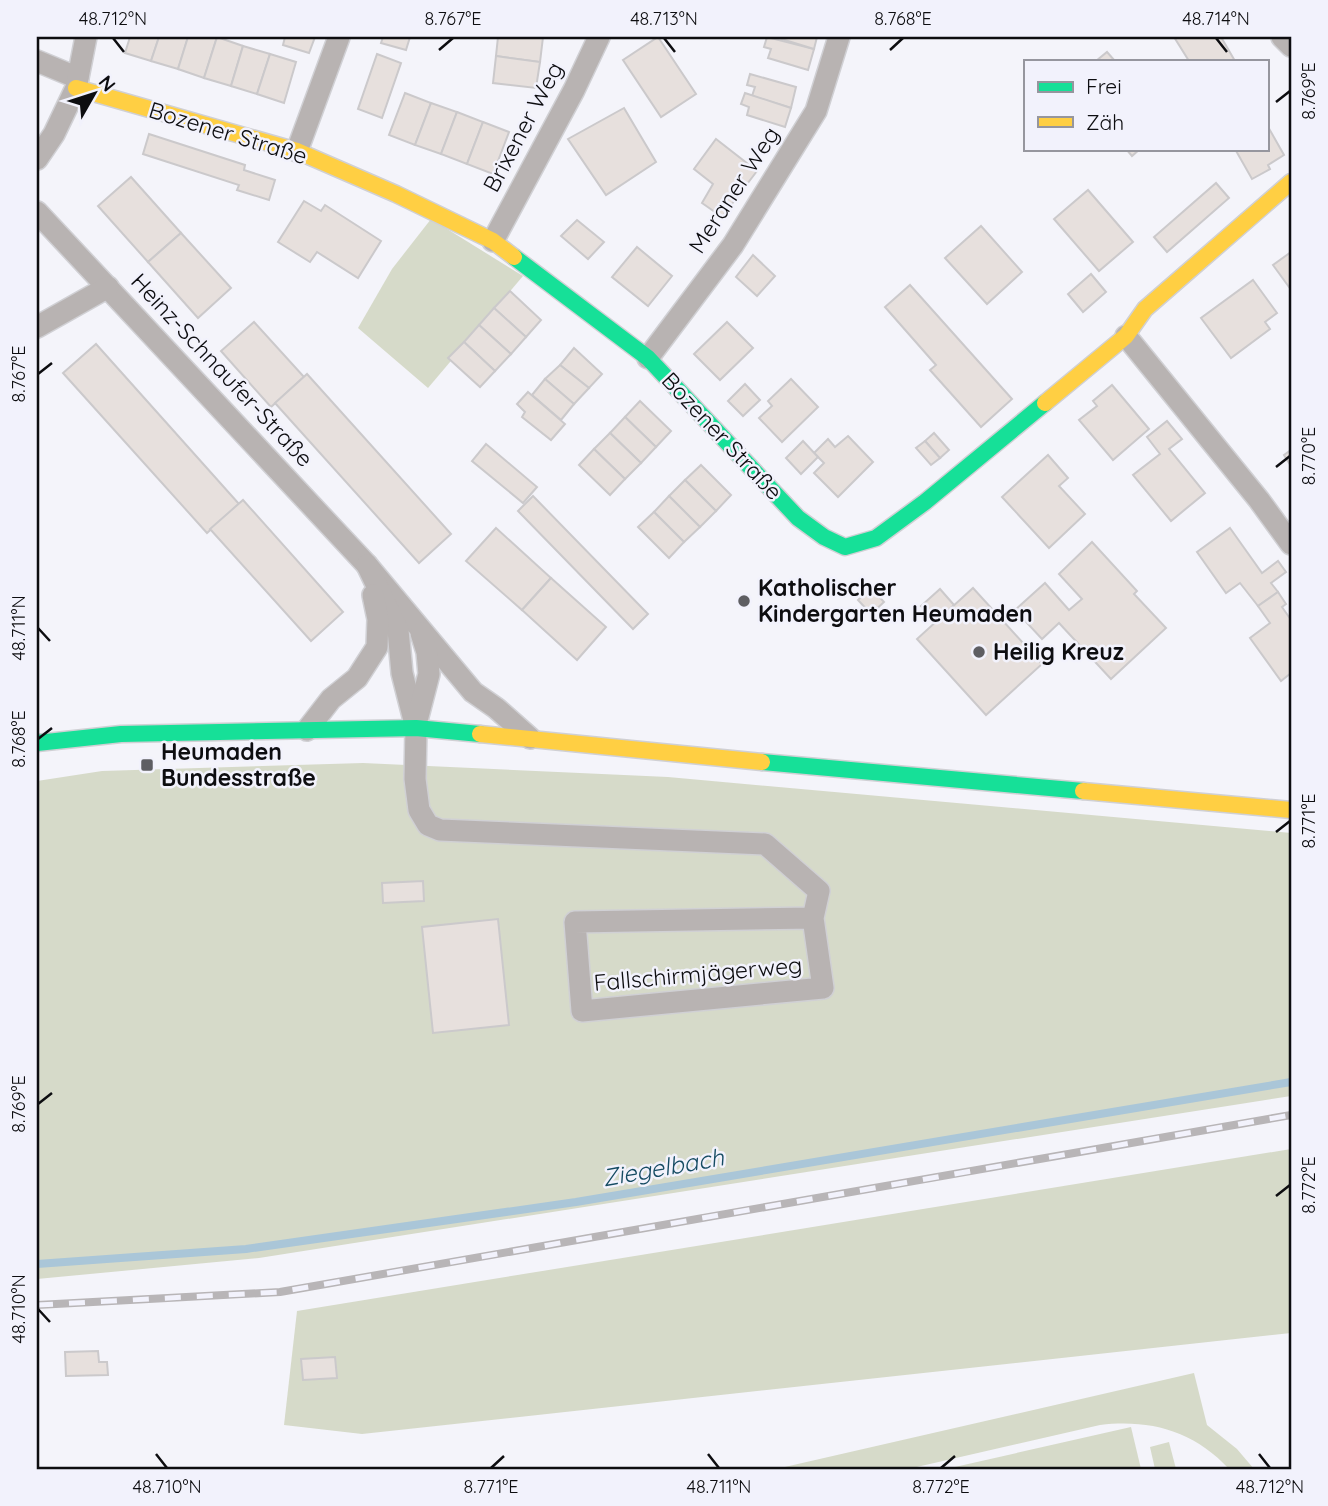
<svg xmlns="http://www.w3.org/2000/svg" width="1328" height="1506" viewBox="0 0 1328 1506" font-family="Quicksand,sans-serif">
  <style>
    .green { fill: #d6dac9 }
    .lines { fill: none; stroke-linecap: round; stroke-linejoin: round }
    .stream { stroke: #aac6d8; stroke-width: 8 }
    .building { fill: #e7e0dd; stroke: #cbc9cb; stroke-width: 2 }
    .street-casing { stroke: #d0d0d4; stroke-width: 24 }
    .fast-casing { stroke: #d0d0d4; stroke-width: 19 }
    .slow-casing { stroke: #d0d0d4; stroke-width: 19 }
    .street { stroke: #b8b3b2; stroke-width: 21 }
    .fast { stroke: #16e098; stroke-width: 16 }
    .slow { stroke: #ffcf43; stroke-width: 16 }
    .rail-casing { stroke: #b8b5b7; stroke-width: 8 }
    .rail { stroke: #f2f2fc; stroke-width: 5; stroke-dasharray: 16; stroke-linecap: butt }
    .ticks { fill: none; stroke: #0d0d10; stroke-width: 2.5 }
    .poi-dot { fill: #5e5e62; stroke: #f2f2fc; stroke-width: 2.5 }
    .labels { text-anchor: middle; stroke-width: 5; stroke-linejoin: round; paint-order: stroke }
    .street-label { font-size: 23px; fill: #0d0d10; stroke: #f2f2fc }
    .poi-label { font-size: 23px; font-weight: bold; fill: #0d0d10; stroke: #f2f2fc; text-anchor: start }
    .water-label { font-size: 24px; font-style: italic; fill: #154b62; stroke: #f2f2fc }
    .neatline { fill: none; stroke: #0d0d10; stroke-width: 2.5 }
    .ticks-label { font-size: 18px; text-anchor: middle; fill: #0d0d10 }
  </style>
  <rect width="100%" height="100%" fill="#f4f4fa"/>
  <g class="green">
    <polygon points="431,219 523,276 428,388 358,328 392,269"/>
    <polygon points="363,763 668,777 1291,833 1291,1096 259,1258 37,1279 37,781 102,771"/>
    <polygon points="1291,1149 1291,1333 362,1434 284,1425 297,1311"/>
    <path d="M1194,1373L1207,1425L1237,1449L1254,1469H1229C1194,1431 1150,1419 1100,1425L908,1469H776Z"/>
    <polygon points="1131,1427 1141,1469 946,1469"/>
    <polygon points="1169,1442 1176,1469 1155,1469 1150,1447"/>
  </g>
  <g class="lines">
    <polyline class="stream" points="37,1264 246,1249 576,1202 1291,1082"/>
  </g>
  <g class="building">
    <polygon points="130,37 159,37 151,61 125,53"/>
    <polygon points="159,37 188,37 178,69 151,61"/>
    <polygon points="188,37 217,37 204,78 178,69"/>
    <polygon points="217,37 243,46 231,86 204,78"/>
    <polygon points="285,37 315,37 309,53 283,45"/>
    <polygon points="383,37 410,37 406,50 381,43"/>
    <polygon points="498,37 543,37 540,62 496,56"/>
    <polygon points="658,37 696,94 661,117 623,60"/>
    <polygon points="767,37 814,49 808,70 768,58 771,49 764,47"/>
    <polygon points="775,37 817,37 814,49"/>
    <polygon points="1174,37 1221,37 1235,61 1189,61"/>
    <polygon points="243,46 270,54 257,94 231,86"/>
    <polygon points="1107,52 1115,61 1096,61"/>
    <polygon points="270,54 296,62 284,103 257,94"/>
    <polygon points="377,54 401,63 382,118 358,109"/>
    <polygon points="496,56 540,62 536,88 493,83"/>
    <polygon points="750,74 796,87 791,108 752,96 755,87 747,85"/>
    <polygon points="405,93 431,103 415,145 389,135"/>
    <polygon points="745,93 791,108 785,127 747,115 749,107 741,104"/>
    <polygon points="431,103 457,112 441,154 415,145"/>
    <polygon points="624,108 656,162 606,195 568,139"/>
    <polygon points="457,112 483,122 467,164 441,154"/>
    <polygon points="483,122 509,132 493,174 467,164"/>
    <polygon points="1267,125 1284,155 1268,165 1270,169 1252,179 1235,149 1267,149"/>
    <polygon points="149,134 245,165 244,170 275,180 269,200 237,190 239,185 143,154"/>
    <polygon points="716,139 757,171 722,217 702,203 713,184 694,169"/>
    <polygon points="1126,149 1140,149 1132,156"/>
    <polygon points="131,177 181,233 148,262 98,206"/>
    <polygon points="1216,183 1229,198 1167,252 1154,237"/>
    <polygon points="1088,190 1133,242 1099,271 1054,219"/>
    <polygon points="304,201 321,211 325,205 381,241 358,278 317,252 310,262 278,242"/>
    <polygon points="577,220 604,242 588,259 561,236"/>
    <polygon points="981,226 1022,272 987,304 945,258"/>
    <polygon points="181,233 231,288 198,318 148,262"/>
    <polygon points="637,247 672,276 648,306 612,277"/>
    <polygon points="1291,252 1291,285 1289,287 1273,265"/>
    <polygon points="753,255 775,276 757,296 736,277"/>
    <polygon points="1091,274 1106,292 1083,312 1068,294"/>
    <polygon points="1253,280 1277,313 1265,322 1270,329 1231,358 1201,318"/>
    <polygon points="910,285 1012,399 981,427 930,370 936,365 885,307"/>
    <polygon points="510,291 541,320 526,337 494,308"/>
    <polygon points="494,308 526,337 511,354 479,325"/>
    <polygon points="254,322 304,377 271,407 221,351"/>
    <polygon points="727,322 753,348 720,380 694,354"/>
    <polygon points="479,325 511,354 495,371 464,342"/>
    <polygon points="464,342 495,371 480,387 448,358"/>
    <polygon points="96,344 239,504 207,533 63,373"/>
    <polygon points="574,348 602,374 589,388 560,365"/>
    <polygon points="560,365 589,388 574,404 545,379"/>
    <polygon points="307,374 451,534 419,563 275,403"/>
    <polygon points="545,379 574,404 561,420 532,395"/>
    <polygon points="791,379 818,407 782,442 759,418 772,406 768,401"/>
    <polygon points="745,384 760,400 743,416 728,401"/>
    <polygon points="1112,385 1149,429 1113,460 1079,420 1097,406 1093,401"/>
    <polygon points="528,392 565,424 551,440 522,417 525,412 517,404"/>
    <polygon points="640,401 671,431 656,447 625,417"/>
    <polygon points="625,417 656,447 641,463 610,433"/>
    <polygon points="1167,421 1182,439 1169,449 1205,493 1171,521 1133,475 1160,454 1147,437"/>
    <polygon points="610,433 641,463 625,479 594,449"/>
    <polygon points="934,433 949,450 940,458 925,441"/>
    <polygon points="848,436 873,462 838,497 814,473 824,463 814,453 828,439 835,447"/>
    <polygon points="803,441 818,457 801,474 786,458"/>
    <polygon points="925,441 940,458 931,465 916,448"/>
    <polygon points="486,444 537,487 523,503 472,461"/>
    <polygon points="594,449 625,479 610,495 579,465"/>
    <polygon points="1291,450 1291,466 1284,455"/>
    <polygon points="1048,455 1068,478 1059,486 1085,514 1049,548 1002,497"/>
    <polygon points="701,465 731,495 716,511 685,480"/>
    <polygon points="685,480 716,511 700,527 669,496"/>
    <polygon points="533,496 648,614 633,629 518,511"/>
    <polygon points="669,496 700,527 684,542 654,512"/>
    <polygon points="243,500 343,612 311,641 210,529"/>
    <polygon points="654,512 684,542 669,558 638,527"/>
    <polygon points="496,528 551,578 522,610 466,561"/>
    <polygon points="1230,528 1262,573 1278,561 1286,572 1271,583 1278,592 1258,606 1240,583 1226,593 1197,552"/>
    <polygon points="1092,542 1137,591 1134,594 1166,628 1111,679 1059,623 1042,639 1015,610 1045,583 1069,610 1082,599 1059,574"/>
    <polygon points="551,578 606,627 577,660 522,610"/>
    <polygon points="871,588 884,602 871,614 858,600"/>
    <polygon points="973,588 1042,664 986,715 917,639"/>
    <polygon points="940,589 954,605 936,622 921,606"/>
    <polygon points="1278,592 1286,604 1282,607 1291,620 1291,673 1281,681 1250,638 1270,623 1258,606"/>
    <polygon points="423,881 424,901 383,903 382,883"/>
    <polygon points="498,919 509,1025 433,1033 422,927"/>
    <polygon points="98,1351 99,1362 107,1362 108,1375 66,1376 65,1352"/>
    <polygon points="335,1357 337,1378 303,1380 301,1359"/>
  </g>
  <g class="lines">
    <g class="street-casing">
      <g id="street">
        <polyline points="1282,37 1291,46"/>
        <polyline points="37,61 78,78"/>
        <polyline points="297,151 339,37"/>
        <polyline points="37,159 54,134 76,88 86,37"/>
        <polyline points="37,212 367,565 473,692 496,708 530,738"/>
        <polyline points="493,241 574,90 599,37"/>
        <polyline points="37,327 108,287"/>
        <polyline points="1126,336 1259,500 1291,544"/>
        <polyline points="648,358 733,245 816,111 839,37"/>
        <polyline points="367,565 398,630 402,673 416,728 415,779 419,810 428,825 440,830 765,844 819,891 813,918 823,988 582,1011 575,922 813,918"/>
        <polyline points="416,724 429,674 427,652 421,633"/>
        <polyline points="307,730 331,699 357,678 377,647 378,619 373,595"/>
      </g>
    </g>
    <g class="fast-casing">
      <g id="fast">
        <polyline points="514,257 648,358 798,518 824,537 845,547 876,538 925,502 1045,403"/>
        <polyline points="37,743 121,734 416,728 480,734"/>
        <polyline points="762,762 1083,791"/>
      </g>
    </g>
    <g class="slow-casing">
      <g id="slow">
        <polyline points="76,88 297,151 396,194 493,241 514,257"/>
        <polyline points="1045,403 1126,336 1145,309 1291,182"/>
        <polyline points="480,734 762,762"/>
        <polyline points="1083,791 1291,810"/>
      </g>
    </g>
    <use href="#street" class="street"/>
    <use href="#fast" class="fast"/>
    <use href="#slow" class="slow"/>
    <g class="rail-casing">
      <polyline id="rail" points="37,1305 280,1292 1291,1115"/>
    </g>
    <use href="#rail" class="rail"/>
  </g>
  <path class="ticks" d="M113,38L124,52M664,38L675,52M1216,38L1227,52M439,50L453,38M890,50L903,38M1276,102L1290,91M38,374L52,363M1276,467L1290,456M38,628L50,641M38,739L52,728M1276,832L1290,821M38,1104L52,1093M1276,1196L1290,1185M38,1309L50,1322M156,1454L167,1468M708,1454L719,1468M1259,1454L1270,1468M491,1468L504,1456M941,1468L955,1456"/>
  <g class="poi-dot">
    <circle cx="744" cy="601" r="7"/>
    <circle cx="979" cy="652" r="7"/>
    <rect x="140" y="758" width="14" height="14" rx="3.5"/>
  </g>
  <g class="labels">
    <g class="street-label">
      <text transform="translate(523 127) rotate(-62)" y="8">Brixener Weg</text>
      <text transform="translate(228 133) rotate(17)" y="8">Bozener Straße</text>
      <text transform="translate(734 190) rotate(-57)" y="8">Meraner Weg</text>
      <text transform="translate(222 370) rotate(47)" y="8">Heinz-Schnaufer-Straße</text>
      <text transform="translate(722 436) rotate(47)" y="8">Bozener Straße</text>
      <text transform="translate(698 974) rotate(-5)" y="8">Fallschirmjägerweg</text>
    </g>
    <g class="poi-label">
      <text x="758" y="596">Katholischer<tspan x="758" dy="26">Kindergarten Heumaden</tspan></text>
      <text x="993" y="660">Heilig Kreuz</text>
      <text x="161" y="760">Heumaden<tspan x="161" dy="26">Bundesstraße</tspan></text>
    </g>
    <g class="water-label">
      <text transform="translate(663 1168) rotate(-10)" y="8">Ziegelbach</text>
    </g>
  </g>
  <rect width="1328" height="1506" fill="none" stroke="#f2f2fc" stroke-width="77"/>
  <rect x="1024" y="60" width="245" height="91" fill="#f2f2fc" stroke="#96969e" stroke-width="2"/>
  <rect x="1038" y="82" width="35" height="10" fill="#16e098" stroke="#96969e" stroke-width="2"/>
  <text x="1086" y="94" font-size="21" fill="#0d0d10">Frei</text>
  <rect x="1038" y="117" width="35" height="10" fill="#ffcf43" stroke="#96969e" stroke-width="2"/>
  <text x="1086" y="130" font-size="21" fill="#0d0d10">Zäh</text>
  <g transform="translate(94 94) rotate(51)" stroke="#f2f2fc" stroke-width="5" paint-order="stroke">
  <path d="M0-5L12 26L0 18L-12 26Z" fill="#0d0d10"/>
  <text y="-10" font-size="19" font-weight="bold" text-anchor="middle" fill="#0d0d10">N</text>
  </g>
  <rect x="38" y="38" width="1252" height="1430" class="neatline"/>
  <g class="ticks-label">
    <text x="113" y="25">48.712°N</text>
    <text x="453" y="25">8.767°E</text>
    <text x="664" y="25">48.713°N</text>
    <text x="903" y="25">8.768°E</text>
    <text x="1216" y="25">48.714°N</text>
    <text transform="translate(1309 91) rotate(-90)" y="6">8.769°E</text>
    <text transform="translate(19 374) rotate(-90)" y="6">8.767°E</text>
    <text transform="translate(1309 456) rotate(-90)" y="6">8.770°E</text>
    <text transform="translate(19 628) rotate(-90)" y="6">48.711°N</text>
    <text transform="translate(19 739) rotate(-90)" y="6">8.768°E</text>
    <text transform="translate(1309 821) rotate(-90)" y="6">8.771°E</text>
    <text transform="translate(19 1104) rotate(-90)" y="6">8.769°E</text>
    <text transform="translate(1309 1185) rotate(-90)" y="6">8.772°E</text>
    <text transform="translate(19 1309) rotate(-90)" y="6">48.710°N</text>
    <text x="167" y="1493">48.710°N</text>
    <text x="491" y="1493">8.771°E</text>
    <text x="719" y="1493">48.711°N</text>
    <text x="941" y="1493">8.772°E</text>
    <text x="1270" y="1493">48.712°N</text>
  </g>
</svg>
